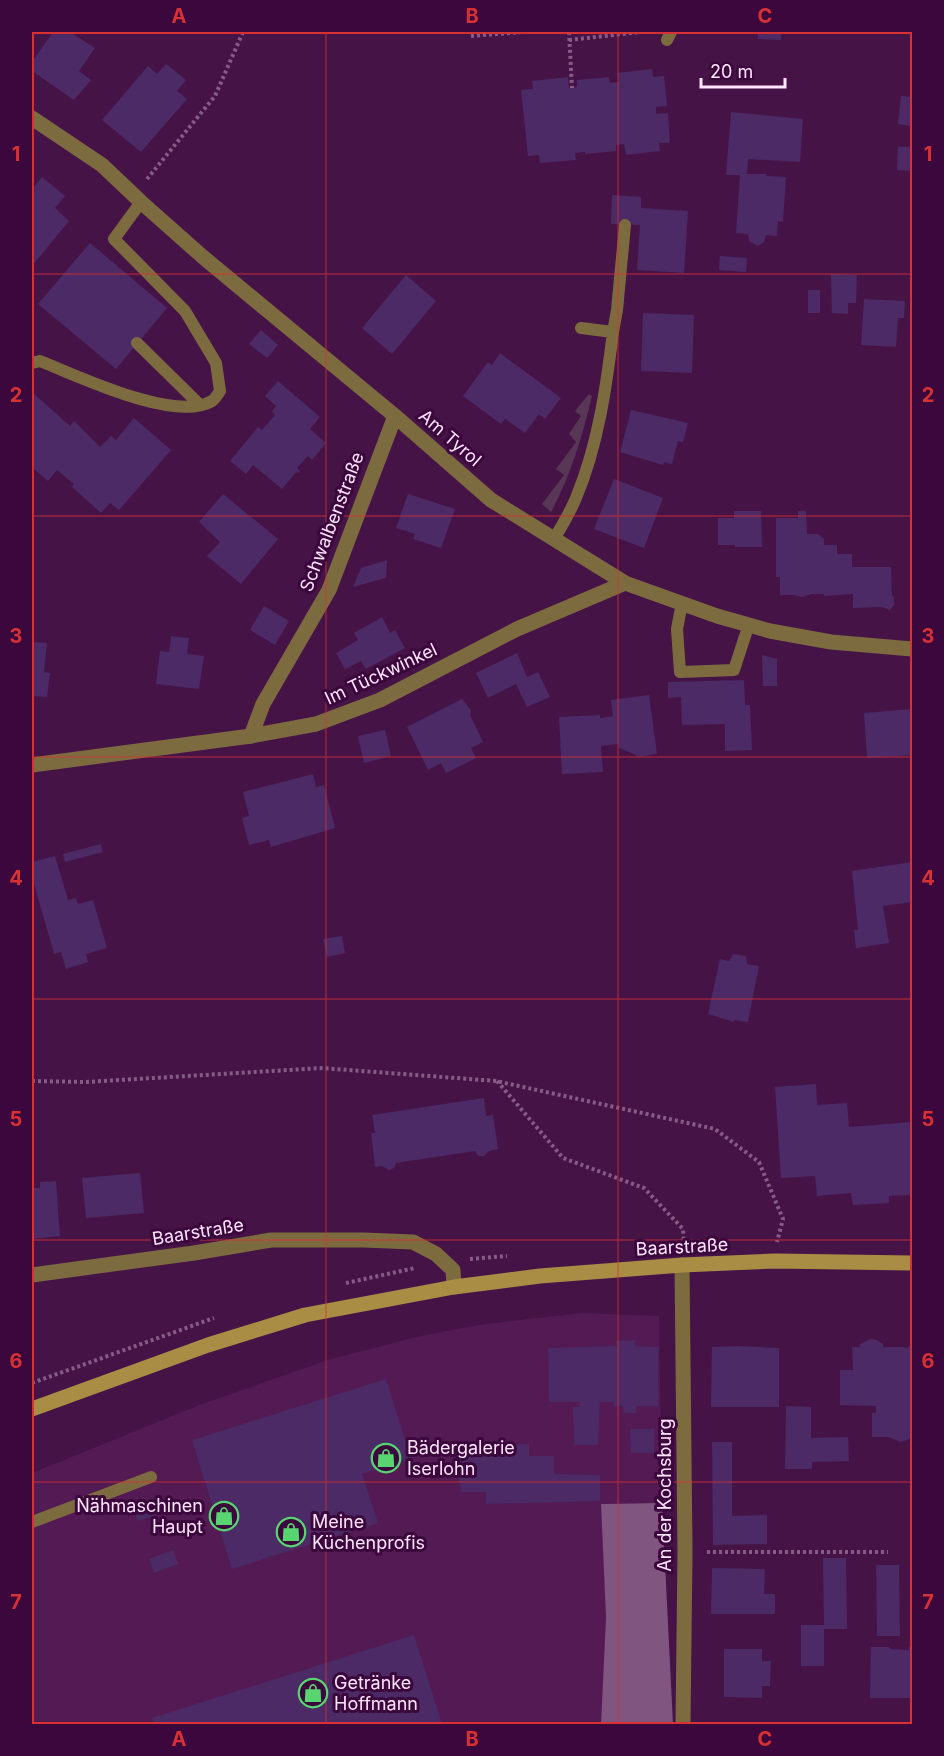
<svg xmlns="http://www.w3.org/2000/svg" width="944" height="1756" viewBox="0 0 944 1756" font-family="Inter,sans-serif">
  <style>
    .built { fill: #531a54 }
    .green { fill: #573656 }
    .forest { fill: #80557f }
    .building { fill: #4b2a66 }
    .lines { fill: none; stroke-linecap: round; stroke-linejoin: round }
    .path { stroke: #865c86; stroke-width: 4; stroke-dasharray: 3 3; stroke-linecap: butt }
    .service { stroke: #7d6b40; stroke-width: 12 }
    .minor { stroke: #7d6b40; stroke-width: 15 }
    .secondary { stroke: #aa8d45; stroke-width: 15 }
    .grid { fill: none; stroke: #d83133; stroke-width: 1.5; stroke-opacity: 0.55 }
    .labels { text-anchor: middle; stroke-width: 6; stroke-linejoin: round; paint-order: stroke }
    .street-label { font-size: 18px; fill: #ffe5fd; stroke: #3b073c }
    .poi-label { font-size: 18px; fill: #ffe5fd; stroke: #3b073c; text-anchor: start }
    .neatline { fill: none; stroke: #d83133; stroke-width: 2 }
    .grid-label { font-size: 20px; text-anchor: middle; font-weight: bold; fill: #d83133 }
  </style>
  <rect width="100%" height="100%" fill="#461347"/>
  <polygon class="built" points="581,1313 659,1316 662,1503 601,1504 606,1618 601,1724 32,1724 32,1473 202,1404 331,1359 420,1336 479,1325"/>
  <path class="green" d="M589,394L592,396C582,437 571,475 551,512L542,504L564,475L556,469L576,442L569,434L581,416L575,411Z"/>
  <polygon class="forest" points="662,1503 673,1724 601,1724 606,1618 601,1504"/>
  <g class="building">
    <polygon points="53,32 70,32 95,48 79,71 91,80 74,100 32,71 32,62"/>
    <polygon points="758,32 781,32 781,40 758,39"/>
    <polygon points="166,64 186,80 177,91 187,99 141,152 102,120 148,66 157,74"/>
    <polygon points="652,69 653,77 664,76 667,106 656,107 656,114 668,113 670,143 659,143 660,151 626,155 624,144 616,145 616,151 585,154 585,152 575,153 576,160 540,163 539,155 528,156 521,90 533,89 532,81 568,77 569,88 572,88 577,87 577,80 609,77 610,83 619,82 617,73"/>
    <polygon points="901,96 912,97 911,126 898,124"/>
    <polygon points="731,112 803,119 800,162 748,159 747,174 767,174 766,176 786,177 783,222 778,221 777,236 766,235 764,242 758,246 749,241 748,234 736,233 740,175 726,175"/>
    <polygon points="898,147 912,147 912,171 897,170"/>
    <polygon points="42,177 65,196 55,208 69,221 32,266 32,190"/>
    <polygon points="612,195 641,197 641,208 688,211 684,273 637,270 640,225 611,224"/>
    <polygon points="90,243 167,308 116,369 38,304"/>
    <polygon points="720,256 747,258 746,272 719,270"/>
    <polygon points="831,274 857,275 856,303 848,303 848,314 832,313"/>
    <polygon points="406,275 436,301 392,354 362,328"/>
    <rect x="808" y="290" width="12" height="23"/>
    <polygon points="864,299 905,301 904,318 898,318 896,347 861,345"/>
    <polygon points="643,313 694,315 692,373 641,371"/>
    <polygon points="261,330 278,345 267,358 249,344"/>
    <polygon points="500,353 561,398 545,419 539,414 525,433 505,419 501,424 463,396 488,362 492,365"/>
    <polygon points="278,381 320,417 310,429 326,443 312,460 308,456 297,468 300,471 298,473 296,472 282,489 253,465 246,474 230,461 258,427 262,430 275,415 272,411 276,406 265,396"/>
    <polygon points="32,392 70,426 74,421 100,447 111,436 116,440 134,418 171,450 119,510 110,503 101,513 72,487 74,484 57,470 48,481 33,468 32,470"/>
    <polygon points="631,410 688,423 683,442 678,441 672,464 664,462 663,465 620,452"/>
    <polygon points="614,479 663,498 644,548 594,529"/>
    <polygon points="223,494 278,539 241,584 207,556 220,542 199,522"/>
    <polygon points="408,494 455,509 441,548 413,539 415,534 396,528"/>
    <polygon points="734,511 761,511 762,547 735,547 735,545 718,545 718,518 734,518"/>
    <polygon points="798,511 806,511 807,534 818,534 824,539 824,545 837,545 837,554 852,554 852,567 891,567 892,595 894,597 894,605 890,610 882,607 853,608 853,594 824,596 824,594 811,594 803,597 794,595 780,595 780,577 776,577 776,518 798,518"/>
    <polygon points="387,560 386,578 353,587 361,568"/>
    <polygon points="264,606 289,621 275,645 250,630"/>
    <polygon points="382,617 390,633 395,630 405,648 366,669 361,661 345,669 336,653 358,640 354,633"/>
    <polygon points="171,636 189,638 187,654 204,656 199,689 156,684 160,651 169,652"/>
    <polygon points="32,642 47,643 44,672 50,673 47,697 32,696"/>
    <polygon points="517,653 527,677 538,672 550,697 527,707 516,684 488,698 476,673"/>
    <polygon points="762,655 777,659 777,686 763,686"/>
    <polygon points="744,680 745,705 750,705 752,750 725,751 725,724 682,725 681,697 668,698 668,682"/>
    <polygon points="649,695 657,754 637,757 636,755 619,748 618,744 601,746 603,772 562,774 559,717 600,715 600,718 613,716 611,700"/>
    <polygon points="462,699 471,710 470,715 483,742 471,748 476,758 446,773 441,763 428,770 407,727"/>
    <polygon points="912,709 912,755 867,758 864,713"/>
    <polygon points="385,730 391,756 364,763 358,736"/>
    <polygon points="313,774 316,787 324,785 335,828 271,847 269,840 249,845 242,818 249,816 243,792"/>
    <polygon points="101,844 103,852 65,862 63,854"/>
    <polygon points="55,856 68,900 76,898 78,904 93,900 107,948 86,954 88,962 66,969 61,952 54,954 33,880 32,881 32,862"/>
    <polygon points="912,862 912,902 883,906 889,943 856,948 854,930 858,930 852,871"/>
    <polygon points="342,936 345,953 327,957 323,939"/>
    <polygon points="733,954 746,956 747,964 759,966 748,1022 734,1020 734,1022 708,1014 720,959 729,961"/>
    <polygon points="816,1084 817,1105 847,1103 849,1127 912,1122 912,1195 889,1196 889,1203 853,1205 851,1193 817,1196 815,1176 781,1178 775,1087"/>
    <polygon points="484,1098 486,1116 493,1115 498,1149 489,1151 484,1156 478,1156 475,1151 396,1163 394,1168 389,1170 382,1166 375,1167 371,1133 375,1133 372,1115"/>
    <polygon points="140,1173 144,1213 86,1218 82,1178"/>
    <polygon points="56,1181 60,1236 32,1239 32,1188 40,1188 40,1182"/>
    <polygon points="870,1339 877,1340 883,1344 883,1347 903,1347 906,1348 912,1345 912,1438 901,1442 888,1437 872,1437 872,1413 876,1413 876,1406 840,1405 840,1370 853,1370 852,1347 860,1347 860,1344"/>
    <polygon points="635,1340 635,1346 658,1347 658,1406 636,1406 636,1413 624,1413 623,1406 614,1407 614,1402 600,1402 598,1445 574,1445 573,1407 580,1407 579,1402 549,1402 548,1348 617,1346 616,1341"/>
    <polygon points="737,1346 779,1348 779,1407 711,1407 712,1347"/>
    <polygon points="386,1379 411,1459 362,1474 378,1523 232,1569 192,1440"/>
    <polygon points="786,1406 811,1407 811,1438 848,1437 849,1461 812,1462 812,1469 785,1469"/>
    <polygon points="630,1429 654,1429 654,1453 631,1453"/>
    <polygon points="712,1442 732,1442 732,1516 767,1515 767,1544 713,1545"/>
    <polygon points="529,1444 529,1456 554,1456 554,1474 600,1475 600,1501 486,1504 486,1492 461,1492 454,1447"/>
    <polygon points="156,1498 162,1513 138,1521 132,1507"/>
    <polygon points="173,1550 178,1564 154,1573 149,1559"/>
    <polygon points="823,1558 846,1558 847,1629 824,1629 824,1666 801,1666 801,1625 824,1625"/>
    <polygon points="876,1565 899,1565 900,1636 877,1636"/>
    <polygon points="712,1568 765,1569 764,1594 775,1594 775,1614 711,1614"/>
    <polygon points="414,1635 442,1724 154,1724 152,1718"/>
    <polygon points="871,1647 889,1647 890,1649 909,1650 909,1647 912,1647 912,1698 870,1698"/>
    <polygon points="724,1649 762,1649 762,1661 771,1661 770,1686 762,1686 762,1698 724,1697"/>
  </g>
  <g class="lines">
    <g class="path">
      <polyline points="569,32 572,88"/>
      <polyline points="471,36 523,32"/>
      <polyline points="569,40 641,32"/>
      <polyline points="147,179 215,96 243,32"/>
      <polyline points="32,1081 86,1082 322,1068 496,1081 715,1129 759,1162 783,1219 777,1242"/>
      <polyline points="497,1081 563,1158 644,1188 683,1229 684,1244"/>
      <polyline points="470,1259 507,1256"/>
      <polyline points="346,1283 415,1268"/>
      <polyline points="32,1383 214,1318"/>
      <polyline points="707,1552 888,1552"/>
    </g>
    <g class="service">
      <polyline points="667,40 671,32"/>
      <polyline points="613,332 617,310 625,225"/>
      <polyline points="137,343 200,405"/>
      <path d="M32,363L40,361C78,376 175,423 212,401C215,399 218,394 220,391L216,363L185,311L114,239L141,202"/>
      <path d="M554,539C562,526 570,512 576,498C598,445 606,389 613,332L581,328"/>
      <polyline points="682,603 677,629 680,672 734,670 749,624"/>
      <polyline points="32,1522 151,1477"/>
    </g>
    <g class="minor">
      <polyline points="32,118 102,165 141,202 203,257 395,416 491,500 625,583 717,616 770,631 831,642 912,649"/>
      <polyline points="251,736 263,704 329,590 395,416"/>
      <polyline points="32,765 251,736 316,724 380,700 517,629 625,583"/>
      <polyline points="682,1265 685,1552 683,1724"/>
      <polyline points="32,1275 194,1253 271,1240 364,1240 413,1242 436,1254 453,1270 454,1287"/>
    </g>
    <polyline class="secondary" points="32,1409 208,1345 305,1315 454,1287 540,1276 682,1265 775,1261 912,1263"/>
  </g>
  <path class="grid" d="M326,32V1724M618,32V1724M32,274H912M32,516H912M32,757H912M32,999H912M32,1240H912M32,1482H912"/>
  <defs>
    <g id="shop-ring" transform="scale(1.5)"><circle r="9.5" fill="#3b073c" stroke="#58d570" stroke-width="1.5"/><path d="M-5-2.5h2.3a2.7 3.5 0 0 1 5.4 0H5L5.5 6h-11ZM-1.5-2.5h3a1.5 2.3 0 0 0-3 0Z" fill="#58d570"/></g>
  </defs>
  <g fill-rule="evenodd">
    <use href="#shop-ring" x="386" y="1458"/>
    <use href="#shop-ring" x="224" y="1516"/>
    <use href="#shop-ring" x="291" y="1532"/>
    <use href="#shop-ring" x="313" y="1693"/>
  </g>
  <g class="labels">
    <g class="street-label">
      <text transform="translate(450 438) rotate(41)" y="6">Am Tyrol</text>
      <text transform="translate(332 522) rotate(-69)" y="6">Schwalbenstraße</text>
      <text transform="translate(381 674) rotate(-25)" y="6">Im Tückwinkel</text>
      <text transform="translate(198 1232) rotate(-9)" y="6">Baarstraße</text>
      <text transform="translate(682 1247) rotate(-3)" y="6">Baarstraße</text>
      <text transform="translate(665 1495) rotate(-90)" y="6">An der Kochsburg</text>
    </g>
    <g class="poi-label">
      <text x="407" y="1454">Bädergalerie<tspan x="407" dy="21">Iserlohn</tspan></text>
      <text x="203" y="1512" text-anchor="end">Nähmaschinen<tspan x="203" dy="21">Haupt</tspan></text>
      <text x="312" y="1528">Meine<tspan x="312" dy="21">Küchenprofis</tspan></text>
      <text x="334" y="1689">Getränke<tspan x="334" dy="21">Hoffmann</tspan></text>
    </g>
  </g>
  <rect width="944" height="1756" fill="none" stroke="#3b073c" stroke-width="66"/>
  <path d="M701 78v9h84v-9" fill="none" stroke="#ffe5fd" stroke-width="3"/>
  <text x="710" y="78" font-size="18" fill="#ffe5fd" stroke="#3b073c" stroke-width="4.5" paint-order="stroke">20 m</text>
  <rect x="33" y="33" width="878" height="1690" class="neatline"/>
  <g class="grid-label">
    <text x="179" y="23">A</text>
    <text x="472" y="23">B</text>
    <text x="765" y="23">C</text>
    <text x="16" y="161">1</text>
    <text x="928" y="161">1</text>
    <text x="16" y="402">2</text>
    <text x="928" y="402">2</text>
    <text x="16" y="643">3</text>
    <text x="928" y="643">3</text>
    <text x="16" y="885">4</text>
    <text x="928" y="885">4</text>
    <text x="16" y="1126">5</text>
    <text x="928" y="1126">5</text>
    <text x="16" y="1368">6</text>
    <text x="928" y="1368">6</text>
    <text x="16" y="1609">7</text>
    <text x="928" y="1609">7</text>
    <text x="179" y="1746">A</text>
    <text x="472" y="1746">B</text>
    <text x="765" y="1746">C</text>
  </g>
</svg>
